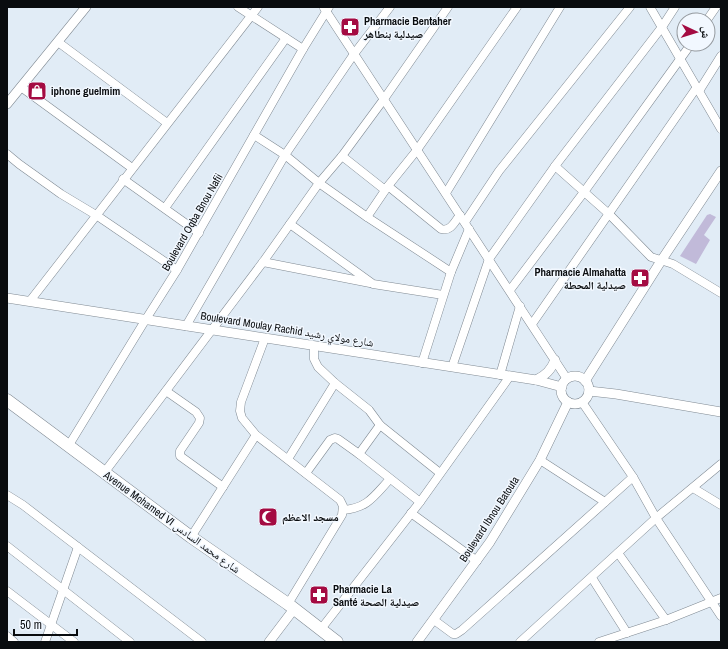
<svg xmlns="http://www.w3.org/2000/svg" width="728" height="649" viewBox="0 0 728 649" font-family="'Archivo Narrow','Noto Naskh Arabic',sans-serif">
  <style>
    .green { fill: #c1bad9 }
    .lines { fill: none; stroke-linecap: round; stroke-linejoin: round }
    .minor-casing { stroke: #808a93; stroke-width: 9 }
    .tertiary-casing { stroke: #808a93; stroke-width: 10 }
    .primary-casing { stroke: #808a93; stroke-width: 13 }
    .minor { stroke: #fff; stroke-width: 8 }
    .tertiary { stroke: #fff; stroke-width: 9 }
    .primary { stroke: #fff; stroke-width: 12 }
    .labels { text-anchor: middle; stroke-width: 3; stroke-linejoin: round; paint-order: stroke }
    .poi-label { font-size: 11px; font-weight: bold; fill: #090c0f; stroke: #f2f8ff; text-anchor: start }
    .street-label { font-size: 11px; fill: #090c0f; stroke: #f2f8ff }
  </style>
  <rect width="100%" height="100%" fill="#e1ecf6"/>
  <polygon class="green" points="710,214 716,217 704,235 710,240 696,264 680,256 707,215"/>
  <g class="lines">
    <g class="minor-casing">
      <g id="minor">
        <polyline points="238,7 303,49"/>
        <polyline points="650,7 721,129"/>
        <polyline points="324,8 567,379"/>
        <polyline points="707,20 716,7"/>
        <polyline points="58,42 167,123"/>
        <polyline points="21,87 132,168"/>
        <polyline points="699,91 721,56"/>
        <polyline points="254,135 285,155 319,183 367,217 451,272"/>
        <polyline points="7,154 19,164 61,194 96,215 177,270"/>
        <polyline points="342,156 385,190"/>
        <polyline points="555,166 609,214 651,257 673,264 721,293"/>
        <polyline points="123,179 199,233"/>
        <path d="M388,186L441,229C451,232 455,221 460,215"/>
        <polyline points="446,193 560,7"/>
        <polyline points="165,208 286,38"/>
        <polyline points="367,217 388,186 417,150 517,7"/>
        <polyline points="465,222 499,171 630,7"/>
        <polyline points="290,224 373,284 443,295"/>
        <polyline points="263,262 370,283"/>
        <polyline points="510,290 584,192 691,44"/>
        <polyline points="30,301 258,7"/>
        <polyline points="532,324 697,87"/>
        <polyline points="186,326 285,155 354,54 390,7"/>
        <polyline points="265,338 241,402 240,411 242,418 256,435 340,500 343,506 342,515 288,604"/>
        <polyline points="314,346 314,359 318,367 335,383 369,410 380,425 440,473"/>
        <polyline points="422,363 451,272 469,229"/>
        <polyline points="452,367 489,259 555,166 662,27 675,7"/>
        <polyline points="500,375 520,306"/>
        <polyline points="166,391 196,412 200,418 199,423 180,451 180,456 223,487"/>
        <polyline points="582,402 633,477 656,518 721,616"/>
        <polyline points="69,445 146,319 177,270 303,49 329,7"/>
        <polyline points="359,454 380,425"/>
        <polyline points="288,459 335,383"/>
        <polyline points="540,460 605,502"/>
        <polyline points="104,473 263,262 319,183 342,156 384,99 448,7"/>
        <polyline points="306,473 330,440 335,438 338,439 359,454 420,502"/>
        <polyline points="693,488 721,505"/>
        <polyline points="7,495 23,505 202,642"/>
        <path d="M343,510C368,508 374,496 390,479"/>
        <polyline points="411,513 477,561"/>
        <polyline points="191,537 256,435"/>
        <polyline points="7,546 130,642"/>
        <polyline points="618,553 666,620"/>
        <polyline points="592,578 627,633"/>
        <polyline points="7,591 74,642"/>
        <polyline points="434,620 453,634 456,634 462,630 633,477"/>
        <polyline points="321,629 420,502 510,376"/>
        <polyline points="7,636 14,642"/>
        <polyline points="45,642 78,547"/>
        <polyline points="520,642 656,518 721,464"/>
        <polyline points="599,642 666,620 721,598"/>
      </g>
    </g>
    <g class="tertiary-casing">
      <g id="tertiary">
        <polyline points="7,104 86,7"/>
        <polyline points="7,298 536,380 562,387"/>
        <circle cx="575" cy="390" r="14"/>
        <path d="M536,380C546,375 551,370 555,360"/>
        <polyline points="585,381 661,261 721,171"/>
        <polyline points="589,391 616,394 721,412"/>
        <polyline points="269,642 294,609"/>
        <polyline points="417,642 490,542 540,460 568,402"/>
      </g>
    </g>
    <g class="primary-casing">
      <polyline id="primary" points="7,400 191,537 288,604 337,642"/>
    </g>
    <use href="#minor" class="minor"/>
    <use href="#tertiary" class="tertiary"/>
    <use href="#primary" class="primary"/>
  </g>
  <defs>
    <g id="pharmacy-square" transform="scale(1)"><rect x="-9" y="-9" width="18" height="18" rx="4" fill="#a40b42" stroke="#f2f8ff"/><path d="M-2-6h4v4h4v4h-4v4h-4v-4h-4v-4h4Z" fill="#fff"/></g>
    <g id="shop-square" transform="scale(1)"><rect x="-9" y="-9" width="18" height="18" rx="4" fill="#a40b42" stroke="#f2f8ff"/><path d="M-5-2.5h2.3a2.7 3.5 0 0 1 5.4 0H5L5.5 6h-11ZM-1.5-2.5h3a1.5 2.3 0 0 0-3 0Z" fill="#fff"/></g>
    <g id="mosque-square" transform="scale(1)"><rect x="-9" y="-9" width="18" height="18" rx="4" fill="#a40b42" stroke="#f2f8ff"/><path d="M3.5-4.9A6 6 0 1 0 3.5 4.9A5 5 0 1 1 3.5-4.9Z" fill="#fff"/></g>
  </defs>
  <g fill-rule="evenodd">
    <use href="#pharmacy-square" x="350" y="27"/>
    <use href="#shop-square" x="37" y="91"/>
    <use href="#pharmacy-square" x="640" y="278"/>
    <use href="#mosque-square" x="268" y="517"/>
    <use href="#pharmacy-square" x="319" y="595"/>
  </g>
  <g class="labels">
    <g class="poi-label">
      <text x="364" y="25">Pharmacie Bentaher<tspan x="364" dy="13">صيدلية بنطاهر</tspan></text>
      <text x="51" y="95">iphone guelmim</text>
      <text x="626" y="276" text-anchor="end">Pharmacie Almahatta<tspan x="626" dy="13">صيدلية المحطة</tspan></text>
      <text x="282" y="521">مسجد الاعظم</text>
      <text x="333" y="593">Pharmacie La<tspan x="333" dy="13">Santé صيدلية الصحة</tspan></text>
    </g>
    <g class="street-label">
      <text transform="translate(192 222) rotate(-60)" y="4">Boulevard Oqba Bnou Nafii</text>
      <text transform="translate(287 329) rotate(9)" y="4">Boulevard Moulay Rachid شارع مولاي رشيد</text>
      <text transform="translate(489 519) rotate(-57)" y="4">Boulevard Ibnou Batouta</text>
      <text transform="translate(172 522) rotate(36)" y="4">Avenue Mohamed VI شارع محمد السادس</text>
    </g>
  </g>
  <rect width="728" height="649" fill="none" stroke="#090c0f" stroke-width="16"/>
  <g transform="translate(696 32) rotate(94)"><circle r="19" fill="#f2f8ff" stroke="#959a9f"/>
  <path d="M0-3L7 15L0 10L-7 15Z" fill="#a40b42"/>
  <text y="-6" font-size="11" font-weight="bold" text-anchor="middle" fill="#090c0f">ش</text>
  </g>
  <path d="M14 629v6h63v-6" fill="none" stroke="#090c0f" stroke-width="2"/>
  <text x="20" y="629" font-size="12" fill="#090c0f" stroke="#f2f8ff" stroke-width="3" paint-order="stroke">50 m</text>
</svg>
